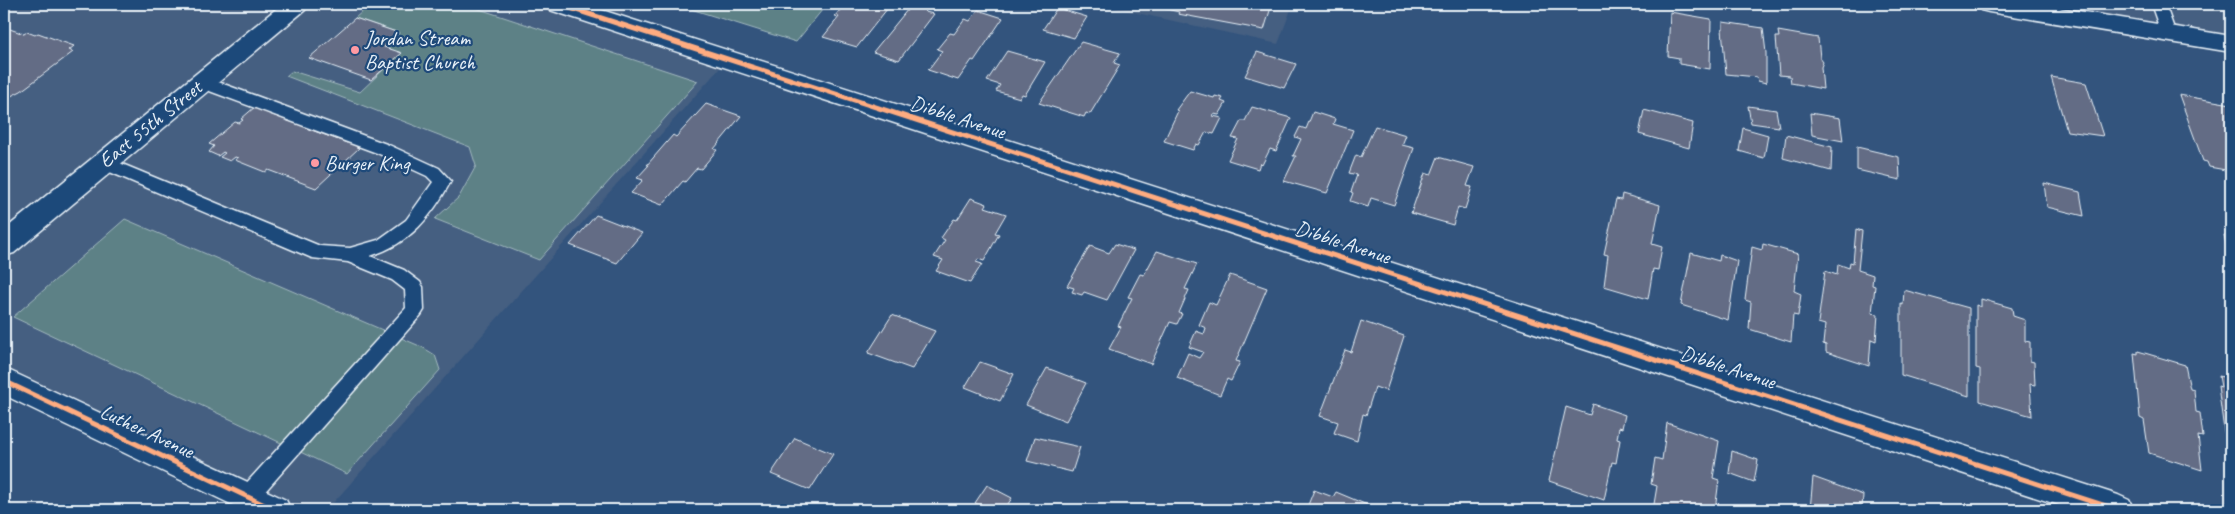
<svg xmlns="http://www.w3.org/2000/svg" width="2235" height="514" viewBox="0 0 2235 514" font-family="Caveat,sans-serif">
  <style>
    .built { fill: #445e81 }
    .green { fill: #5d8186; stroke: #a2b9bf }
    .building { fill: #636c85; stroke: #e8f1f8 }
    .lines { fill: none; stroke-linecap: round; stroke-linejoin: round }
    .service-casing { stroke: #e8f1f8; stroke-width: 3 }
    .minor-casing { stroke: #e8f1f8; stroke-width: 3 }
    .primary-casing { stroke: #e8f1f8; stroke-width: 3 }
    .service { fill: #1f4a7a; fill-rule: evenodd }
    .minor { fill: #1f4a7a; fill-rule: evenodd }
    .primary { fill: #1f4a7a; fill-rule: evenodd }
    .cycleway-casing { stroke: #1f4a7a; stroke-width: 8 }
    .cycleway { stroke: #ffac80; stroke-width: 5 }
    .poi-dot { fill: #ff9aa2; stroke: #1f4a7a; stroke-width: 2 }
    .labels { text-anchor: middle; stroke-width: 4.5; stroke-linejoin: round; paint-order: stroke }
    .poi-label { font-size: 21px; fill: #e8f1f8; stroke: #1f4a7a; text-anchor: start }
    .street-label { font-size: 21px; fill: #e8f1f8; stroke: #1f4a7a }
  </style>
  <rect width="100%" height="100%" fill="#33547d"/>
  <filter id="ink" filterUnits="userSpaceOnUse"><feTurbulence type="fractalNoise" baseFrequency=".02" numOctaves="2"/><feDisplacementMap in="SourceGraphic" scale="10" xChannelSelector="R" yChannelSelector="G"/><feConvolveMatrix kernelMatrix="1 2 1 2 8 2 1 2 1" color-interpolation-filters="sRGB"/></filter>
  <g filter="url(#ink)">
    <g class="built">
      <polygon points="4,4 632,4 614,22 727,60 327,510 275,510 4,381"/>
      <polygon points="1096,4 1293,4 1278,44"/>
      <polygon points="1989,4 2231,4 2231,44 2168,34"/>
    </g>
    <g class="green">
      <polygon points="371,4 464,4 698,81 539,260 435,219 459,197 476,166 470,147 286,76 292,71 360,92 401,53 384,47 399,33 355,18"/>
      <polygon points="675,4 827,4 796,42"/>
      <polygon points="125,219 422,347 435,355 440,370 347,474 13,317"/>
    </g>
    <g class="building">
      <polygon points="845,4 856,5 891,4 857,47 823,37 839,17 835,16"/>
      <polygon points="912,4 928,8 925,12 934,14 899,60 873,52"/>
      <polygon points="1164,4 1272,4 1264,30 1178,14 1179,12 1162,8"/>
      <polygon points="1057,8 1087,17 1074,38 1043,29"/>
      <polygon points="978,10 1003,18 974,61 972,60 958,80 928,70 942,51 937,49 950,33 954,34 965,19 970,21"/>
      <polygon points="1670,12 1711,19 1710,69 1679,64 1679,58 1668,56"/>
      <polygon points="355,18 399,33 384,47 402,53 371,80 309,58"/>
      <polygon points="1723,22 1763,28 1766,53 1766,83 1758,81 1757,77 1726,74 1722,29 1723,29"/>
      <polygon points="4,27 24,34 27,32 35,35 38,33 74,46 69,50 73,52 21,91 11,96 7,95 4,97"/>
      <polygon points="1778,31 1818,38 1820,58 1823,62 1821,67 1823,89 1791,83 1790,76 1779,75 1776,37 1779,37"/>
      <polygon points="1081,42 1120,53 1114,63 1120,65 1090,114 1086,113 1084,117 1039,103"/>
      <polygon points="1007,51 1045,62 1025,95 1022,94 1020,98 996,91 1000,85 987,81"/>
      <polygon points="1257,52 1296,64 1284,88 1245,76"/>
      <polygon points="2051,77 2086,83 2103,136 2067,131"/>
      <polygon points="1190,91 1214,98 1215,96 1223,98 1221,101 1226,103 1219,115 1214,114 1213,116 1222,118 1214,134 1206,132 1199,145 1196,144 1193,150 1164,141 1178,111 1176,110"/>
      <polygon points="2179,95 2231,104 2231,171 2209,167 2207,162 2203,161"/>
      <polygon points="706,104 741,116 714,149 717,150 701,169 697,168 685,182 683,181 662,205 631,193 643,180 637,178 649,165 647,165 673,135 676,137"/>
      <polygon points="256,106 270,111 267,113 297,124 301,120 311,123 306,128 347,143 351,138 361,142 356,147 359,148 316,188 268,170 265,172 235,160 238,158 235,157 230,161 220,157 225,153 223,152 218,156 209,152 214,146 209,144 235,122 239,123 243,120 241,119"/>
      <polygon points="1748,106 1776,110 1779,127 1751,123"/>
      <polygon points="1252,107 1291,118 1276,151 1270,149 1262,165 1260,163 1258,169 1228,160 1238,139 1232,138 1241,121 1245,121"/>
      <polygon points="1644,110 1693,123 1689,148 1639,134"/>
      <polygon points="1313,112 1335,119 1333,124 1353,130 1327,193 1284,181 1296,156 1293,156 1301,139 1295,137 1300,127 1306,129"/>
      <polygon points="1810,113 1840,118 1843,141 1812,135"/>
      <polygon points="1375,126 1406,135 1402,145 1414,148 1394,205 1371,198 1368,207 1350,201 1353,193 1351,192 1357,175 1349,173 1356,155 1361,157"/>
      <polygon points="1743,128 1768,135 1764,158 1739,151"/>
      <polygon points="1786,135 1832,147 1831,171 1783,158"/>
      <polygon points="1857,147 1899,157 1900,180 1857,170"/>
      <polygon points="1438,157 1474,167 1467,186 1472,187 1465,209 1458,207 1453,225 1411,213 1425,173 1431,175"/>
      <polygon points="2044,183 2080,192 2084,216 2047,207"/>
      <polygon points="1622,194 1660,205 1652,244 1662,247 1658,270 1653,269 1648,299 1604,286 1608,255 1604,254 1616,199 1621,200"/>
      <polygon points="971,198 987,204 985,207 1006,214 995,233 999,234 984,261 978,259 976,262 982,264 970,283 936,271 943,260 934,257 945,240 941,238 954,219 957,220"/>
      <polygon points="596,215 642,233 617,263 570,245"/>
      <polygon points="1856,229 1862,231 1858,270 1873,275 1872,285 1875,286 1872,313 1878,314 1876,341 1871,339 1869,366 1826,352 1826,345 1823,344 1825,325 1818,323 1825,271 1837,275 1838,264 1849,268 1850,262 1853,263"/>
      <polygon points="2224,235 2231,237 2231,267"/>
      <polygon points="1115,244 1134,250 1107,300 1084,292 1082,295 1072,292 1074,288 1067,286 1090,246 1109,253"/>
      <polygon points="1763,244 1798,254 1794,291 1801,294 1798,316 1793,315 1791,342 1749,329 1751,302 1745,300 1752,247 1762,250"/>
      <polygon points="1157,251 1197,264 1185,289 1189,290 1179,313 1182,314 1177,324 1170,322 1151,364 1109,349 1121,327 1118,326 1132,298 1128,297 1140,274 1144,275"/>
      <polygon points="1691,253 1719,261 1720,255 1737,261 1728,320 1681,305"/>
      <polygon points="1230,275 1267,288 1236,361 1240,362 1231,381 1227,379 1220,395 1177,378 1188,353 1199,358 1203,352 1189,347 1196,331 1204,334 1206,328 1199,325 1209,302 1216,305"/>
      <polygon points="1904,290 1969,308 1969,396 1901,375 1901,304 1903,305"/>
      <polygon points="1981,299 2012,308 2013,316 2025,320 2025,341 2030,342 2030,361 2034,362 2035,385 2030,384 2032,416 1980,401 1980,369 1976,368 1976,305 1981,307"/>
      <polygon points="892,315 935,331 912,369 868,353"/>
      <polygon points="1361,321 1404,336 1386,391 1375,387 1366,415 1363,414 1357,441 1334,433 1338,422 1320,416 1345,350 1351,352"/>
      <polygon points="2138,351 2185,365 2190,389 2194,390 2196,412 2200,413 2203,437 2198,436 2202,470 2149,453 2144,420 2140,418 2134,353 2138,354"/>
      <polygon points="980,362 1014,374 1000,401 965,387"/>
      <polygon points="1047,368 1086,383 1066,421 1026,405"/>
      <polygon points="2219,376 2231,379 2231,450 2231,447 2226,445 2218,386 2221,387"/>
      <polygon points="1593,404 1625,415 1622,428 1619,427 1617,439 1620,440 1616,463 1612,462 1604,500 1549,481 1566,407 1590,415"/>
      <polygon points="1667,423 1719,441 1713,478 1719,480 1715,510 1653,510 1657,486 1651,484 1655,458 1662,460"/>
      <polygon points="1035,437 1080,447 1072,472 1027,461"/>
      <polygon points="795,438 833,454 810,490 771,474"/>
      <polygon points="1732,451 1758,460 1754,482 1729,473"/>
      <polygon points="1813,477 1863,495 1862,510 1810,510"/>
      <polygon points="987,485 1012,498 1004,510 989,510 975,503"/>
      <polygon points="1314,490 1333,497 1336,492 1372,507 1371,510 1306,510"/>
    </g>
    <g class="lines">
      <g class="service-casing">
        <g id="service">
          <polygon points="2151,4 2165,4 2176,34 2173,38 2163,38"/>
          <path d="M202,76L389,145L439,168L451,181C432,216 410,244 370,256L404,270L420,282L423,287L424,310L421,315L254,504L247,506L240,504L237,497L240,490L406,308L405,290L392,280L348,262L312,258L98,167L96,163L98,159L104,157L110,159L320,246L350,248L378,240L406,220L433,182L427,176L377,153L196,86L194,82L196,78Z"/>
        </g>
      </g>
      <g class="minor-casing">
        <g id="minor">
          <polygon points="546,4 583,4 2118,495 2129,500 2134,510 2074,510 550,10"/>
          <polygon points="4,368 286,500 291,510 243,510 4,395"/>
        </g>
      </g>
      <g class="primary-casing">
        <g id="primary">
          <polygon points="282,4 309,4 305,10 14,253 4,256 4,230"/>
          <polygon points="1977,4 2035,4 2231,36 2231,52 1989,12 1981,10"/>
        </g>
      </g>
      <use href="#service" class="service"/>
      <use href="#minor" class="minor"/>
      <use href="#primary" class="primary"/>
      <g class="cycleway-casing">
        <g id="cycleway">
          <polyline points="558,4 2118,510"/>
          <polyline points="4,381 275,510"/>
        </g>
      </g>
      <use href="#cycleway" class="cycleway"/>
    </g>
  </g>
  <g class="poi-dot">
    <circle cx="355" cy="50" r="5"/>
    <circle cx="315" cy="163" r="5"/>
  </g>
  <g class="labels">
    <g class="poi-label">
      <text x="365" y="45">Jordan Stream<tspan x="365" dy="24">Baptist Church</tspan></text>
      <text x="325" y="170">Burger King</text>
    </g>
    <g class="street-label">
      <text transform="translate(958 117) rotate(18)" y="7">Dibble Avenue</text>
      <text transform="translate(150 124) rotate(-39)" y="7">East 55th Street</text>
      <text transform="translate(1343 242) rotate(18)" y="7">Dibble Avenue</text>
      <text transform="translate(1728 367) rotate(18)" y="7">Dibble Avenue</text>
      <text transform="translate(147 431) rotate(25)" y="7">Luther Avenue</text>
    </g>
  </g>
  <rect width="2235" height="514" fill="none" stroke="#1f4a7a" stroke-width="20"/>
  <rect x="10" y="10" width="2215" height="494" fill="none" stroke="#e8f1f8" stroke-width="2" filter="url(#ink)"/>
</svg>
